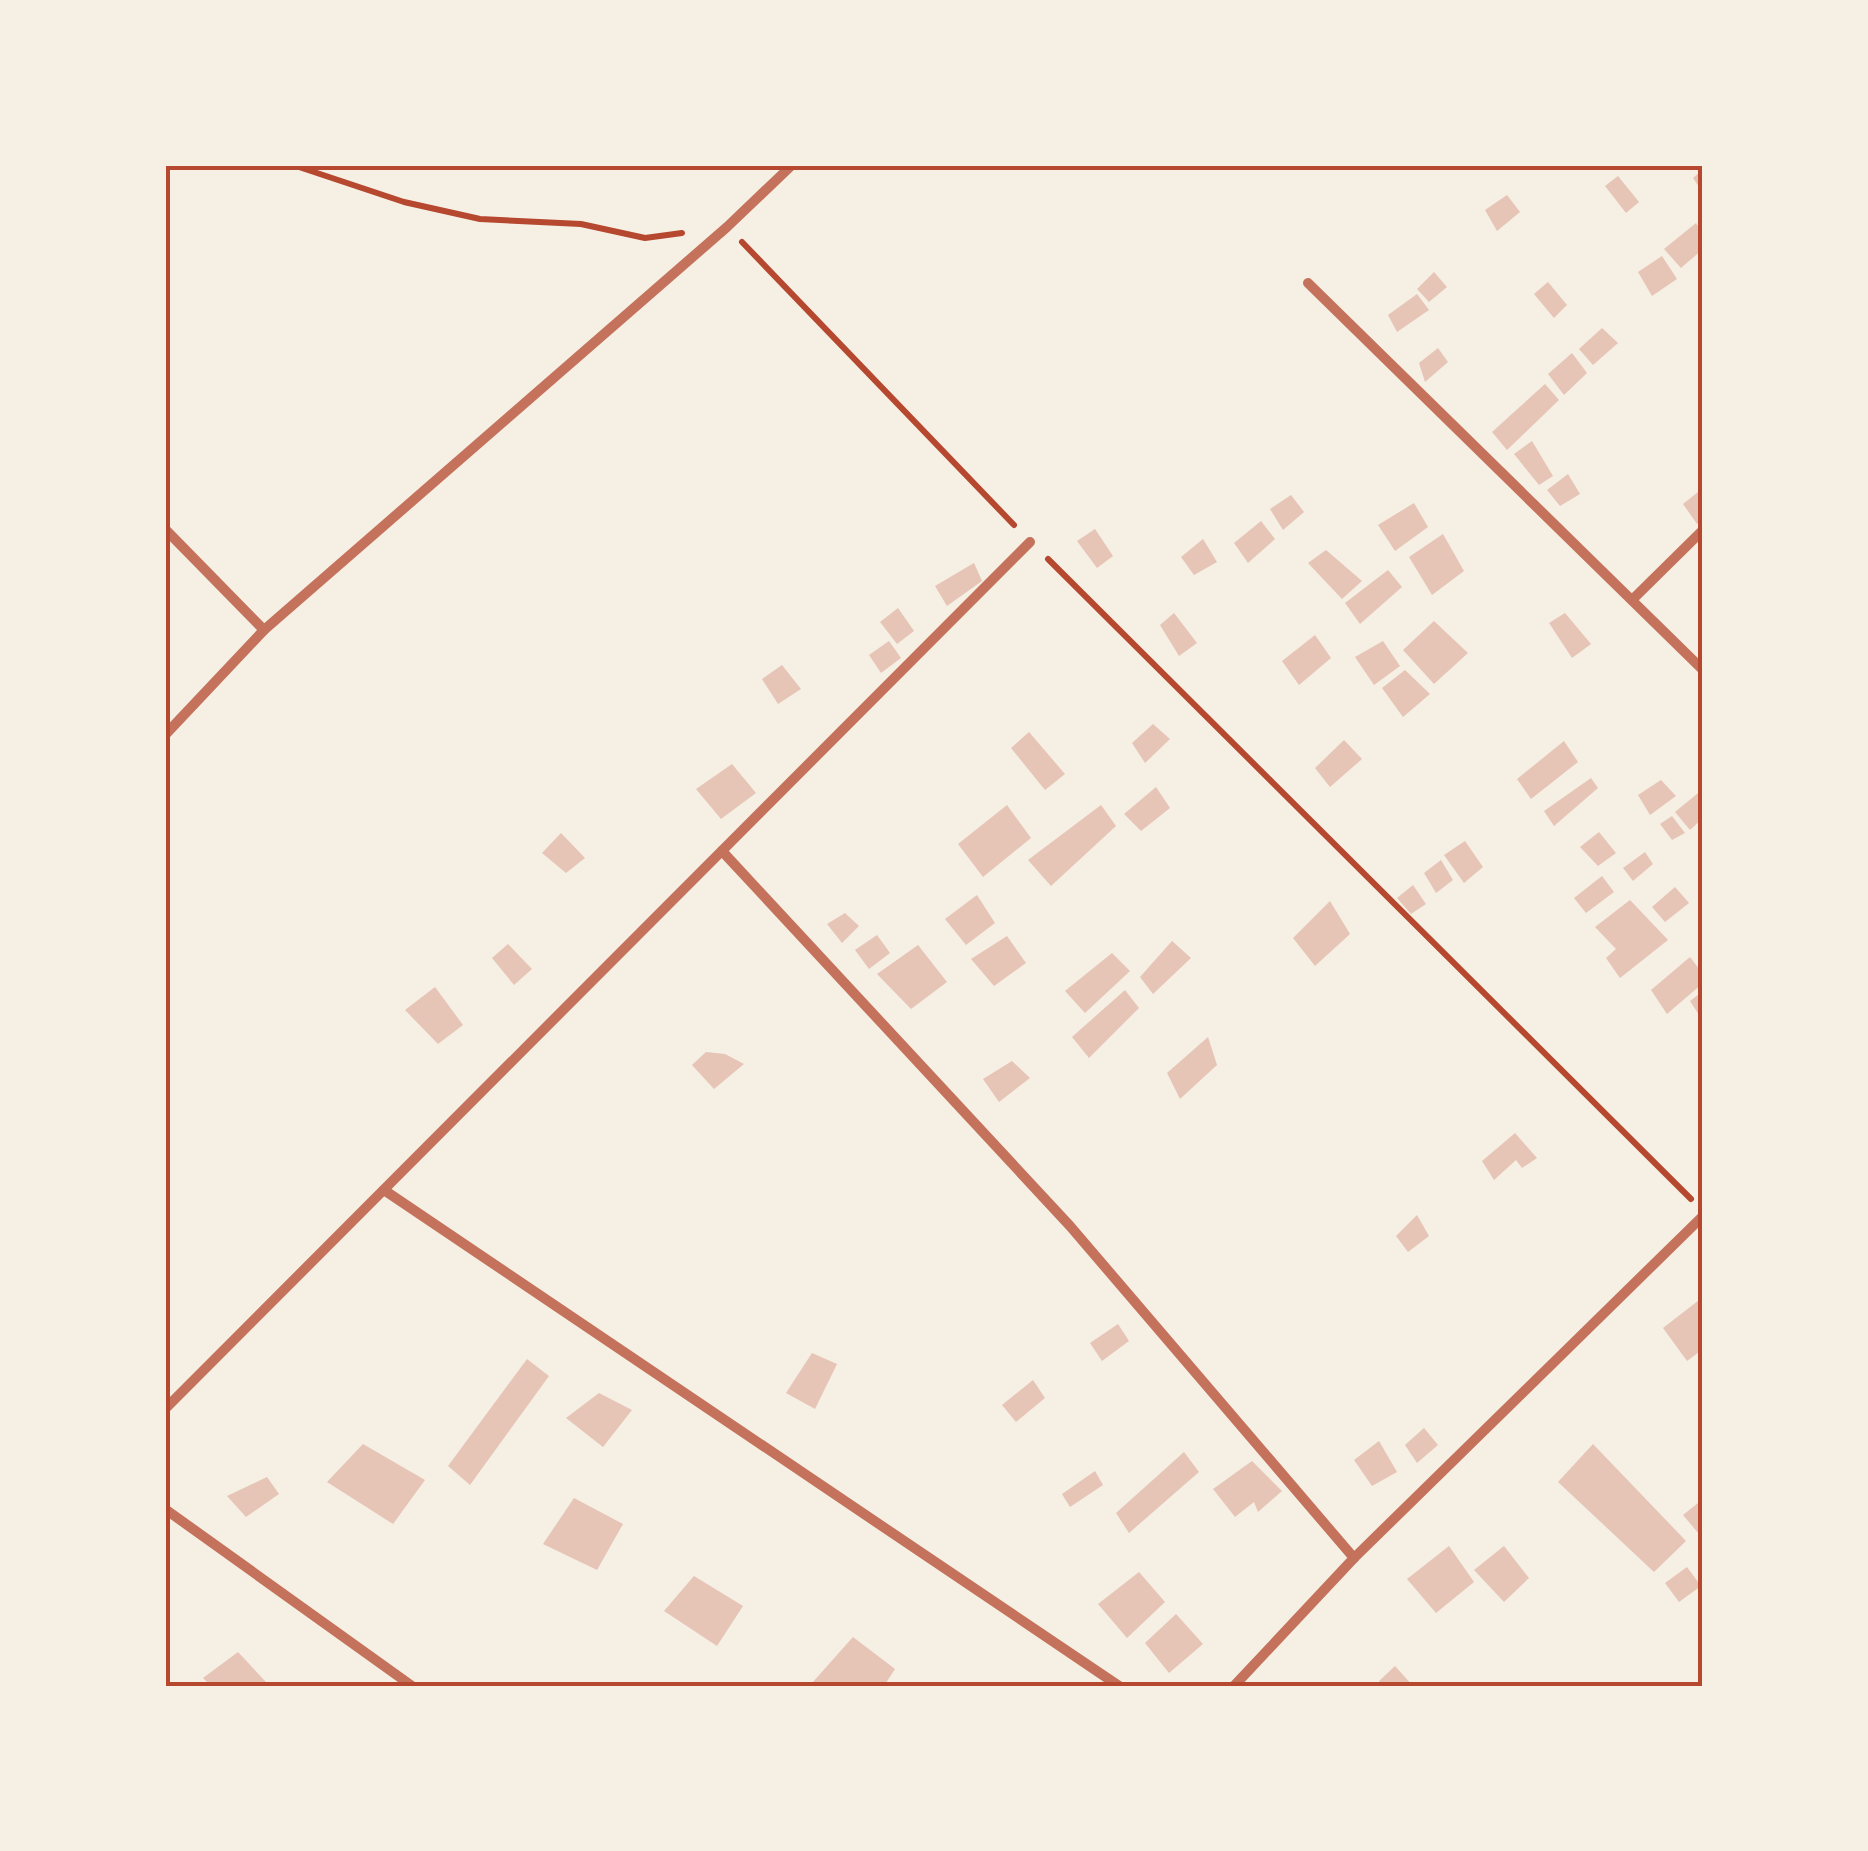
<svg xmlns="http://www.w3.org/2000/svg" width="1868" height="1851" viewBox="0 0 1868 1851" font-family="'DM Sans',sans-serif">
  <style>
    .building { fill: #e6c5b7 }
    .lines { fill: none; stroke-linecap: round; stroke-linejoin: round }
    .path { stroke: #b5482f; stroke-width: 6 }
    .minor { stroke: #c5725c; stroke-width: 10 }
    .neatline { fill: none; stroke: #b5482f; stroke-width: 4 }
  </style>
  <rect width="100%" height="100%" fill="#f6efe4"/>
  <g class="building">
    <polygon points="1703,169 1703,193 1693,178"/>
    <polygon points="1618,176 1639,202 1626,213 1605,186"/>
    <polygon points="1507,195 1520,212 1497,231 1485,210"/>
    <polygon points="1696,223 1703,233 1703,249 1681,268 1664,249"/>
    <polygon points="1662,256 1677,279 1652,296 1638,272"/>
    <polygon points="1434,272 1447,287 1429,302 1417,289"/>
    <polygon points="1548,282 1567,305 1554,318 1534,294"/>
    <polygon points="1417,294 1429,310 1397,332 1388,315"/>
    <polygon points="1602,328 1618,343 1593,365 1579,349"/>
    <polygon points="1438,348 1448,362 1425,382 1419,363"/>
    <polygon points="1572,353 1587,373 1564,395 1548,374"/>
    <polygon points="1545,384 1559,400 1507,450 1492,432"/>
    <polygon points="1532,441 1553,476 1539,485 1514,454"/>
    <polygon points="1568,474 1580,494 1560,506 1547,490"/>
    <polygon points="1703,488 1703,519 1697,524 1683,504"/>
    <polygon points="1291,495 1304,512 1283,530 1270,509"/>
    <polygon points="1414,503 1428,527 1395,551 1378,525"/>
    <polygon points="1261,521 1275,539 1248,563 1234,543"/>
    <polygon points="1095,529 1113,556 1097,568 1077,541"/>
    <polygon points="1443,534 1464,571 1432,595 1409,557"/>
    <polygon points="1203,539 1217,562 1194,575 1181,557"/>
    <polygon points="1326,550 1362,581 1342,599 1308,563"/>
    <polygon points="974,563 982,581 947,606 935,586"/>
    <polygon points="1388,570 1402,587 1360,624 1345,603"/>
    <polygon points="898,608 914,631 897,644 880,622"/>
    <polygon points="1174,613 1197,643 1179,656 1160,625"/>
    <polygon points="1565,613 1591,644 1572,658 1549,623"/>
    <polygon points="1434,621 1468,653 1434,684 1403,650"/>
    <polygon points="1315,635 1331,658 1299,685 1282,661"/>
    <polygon points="889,641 901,658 881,673 869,655"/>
    <polygon points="1383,641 1400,666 1374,685 1355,657"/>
    <polygon points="782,665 801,689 778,704 762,679"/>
    <polygon points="1405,670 1430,694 1403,717 1382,688"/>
    <polygon points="1153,724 1170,739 1145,763 1132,743"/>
    <polygon points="1029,732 1065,774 1045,790 1011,748"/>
    <polygon points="1344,740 1362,759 1330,787 1315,768"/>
    <polygon points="1564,741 1578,762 1531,799 1517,779"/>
    <polygon points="732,764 756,793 721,819 696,789"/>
    <polygon points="1591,778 1598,788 1554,826 1544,811"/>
    <polygon points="1661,780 1676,796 1650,815 1638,795"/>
    <polygon points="1156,787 1170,808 1141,831 1124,814"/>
    <polygon points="1703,789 1703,818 1690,830 1675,812"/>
    <polygon points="1007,805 1031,838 983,877 958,844"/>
    <polygon points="1101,805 1116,826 1051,886 1028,860"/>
    <polygon points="1672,816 1685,833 1672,840 1660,824"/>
    <polygon points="1599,832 1616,853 1598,866 1580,847"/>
    <polygon points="561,833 585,858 566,873 542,853"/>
    <polygon points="1465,841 1483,867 1464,883 1444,855"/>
    <polygon points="1645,852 1653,864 1633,881 1623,868"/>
    <polygon points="1441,860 1453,880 1436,893 1424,873"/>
    <polygon points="1602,876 1614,892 1586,913 1574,898"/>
    <polygon points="1413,885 1426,904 1411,914 1397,898"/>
    <polygon points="1675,887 1689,903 1665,922 1652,907"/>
    <polygon points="977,895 995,923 966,945 945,919"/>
    <polygon points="1630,900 1668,940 1620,978 1606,958 1616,949 1595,927"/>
    <polygon points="1330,901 1350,934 1315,966 1293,938"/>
    <polygon points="845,913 859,926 842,943 827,924"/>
    <polygon points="877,935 890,953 869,969 855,950"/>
    <polygon points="1007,936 1026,963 994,986 971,959"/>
    <polygon points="1172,941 1191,958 1153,994 1140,977"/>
    <polygon points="508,944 532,969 514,985 492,958"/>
    <polygon points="918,945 947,982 911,1009 877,974"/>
    <polygon points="1112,953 1130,971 1085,1013 1065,991"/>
    <polygon points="1690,957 1703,974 1703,983 1667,1014 1651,990"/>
    <polygon points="435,987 463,1025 438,1044 405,1010"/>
    <polygon points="1125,990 1139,1008 1089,1058 1072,1037"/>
    <polygon points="1703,991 1703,1016 1701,1018 1690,1001"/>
    <polygon points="1208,1037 1217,1065 1180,1099 1167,1073"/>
    <polygon points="706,1052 725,1054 744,1064 714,1089 692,1065"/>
    <polygon points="1012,1061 1030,1078 999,1102 983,1079"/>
    <polygon points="1515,1133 1537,1158 1522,1168 1516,1160 1494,1180 1482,1161"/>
    <polygon points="1417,1215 1429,1236 1408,1252 1396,1236"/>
    <polygon points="1703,1297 1703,1349 1687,1361 1663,1328"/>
    <polygon points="1118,1324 1129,1341 1102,1361 1090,1343"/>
    <polygon points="812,1353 837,1364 815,1409 786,1393"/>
    <polygon points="527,1359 549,1376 470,1485 448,1466"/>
    <polygon points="1033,1380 1045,1398 1016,1422 1002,1405"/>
    <polygon points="599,1393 632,1410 603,1447 566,1418"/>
    <polygon points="1424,1428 1438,1445 1417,1463 1405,1445"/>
    <polygon points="1379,1441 1397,1472 1372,1486 1354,1460"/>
    <polygon points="363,1444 425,1480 393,1524 327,1482"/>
    <polygon points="1593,1444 1686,1541 1654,1572 1558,1482"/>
    <polygon points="1184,1452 1199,1472 1129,1533 1116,1513"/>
    <polygon points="1252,1461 1282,1491 1258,1512 1254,1502 1235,1517 1213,1489"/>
    <polygon points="1095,1471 1103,1485 1070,1507 1062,1494"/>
    <polygon points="267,1477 279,1494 246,1517 227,1496"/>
    <polygon points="574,1498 623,1524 597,1570 543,1544"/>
    <polygon points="1703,1499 1703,1530 1699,1534 1683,1515"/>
    <polygon points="1449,1546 1474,1582 1436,1613 1407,1579"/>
    <polygon points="1504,1546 1529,1578 1504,1602 1474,1570"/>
    <polygon points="1687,1567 1701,1586 1679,1602 1665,1583"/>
    <polygon points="1139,1572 1165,1602 1127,1638 1098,1604"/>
    <polygon points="694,1576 743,1606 717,1646 664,1611"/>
    <polygon points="1176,1614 1203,1644 1169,1673 1145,1643"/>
    <polygon points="853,1637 895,1669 884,1686 812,1683"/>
    <polygon points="238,1652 266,1682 264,1686 211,1686 203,1678"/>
    <polygon points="1395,1666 1413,1686 1383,1686 1379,1681"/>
  </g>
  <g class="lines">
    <g class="path">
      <polyline points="293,165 404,202 480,219 581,224 645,238 682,233"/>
      <polyline points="742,242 1014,525"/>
      <polyline points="1048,559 1691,1199"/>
    </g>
    <g class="minor">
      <polyline points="1308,283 1703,670"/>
      <polyline points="165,529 264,630"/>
      <polyline points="1634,598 1703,530"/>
      <polyline points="165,735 264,630 727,227 792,165"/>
      <polyline points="722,851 1070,1226 1354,1558"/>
      <polyline points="384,1190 1119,1686"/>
      <polyline points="165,1409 1030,542"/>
      <polyline points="165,1509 412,1686"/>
      <polyline points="1234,1686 1354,1558 1703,1216"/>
    </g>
  </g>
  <rect width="1868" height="1851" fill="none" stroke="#f6efe4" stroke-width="335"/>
  <rect x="168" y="168" width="1532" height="1516" class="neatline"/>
</svg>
